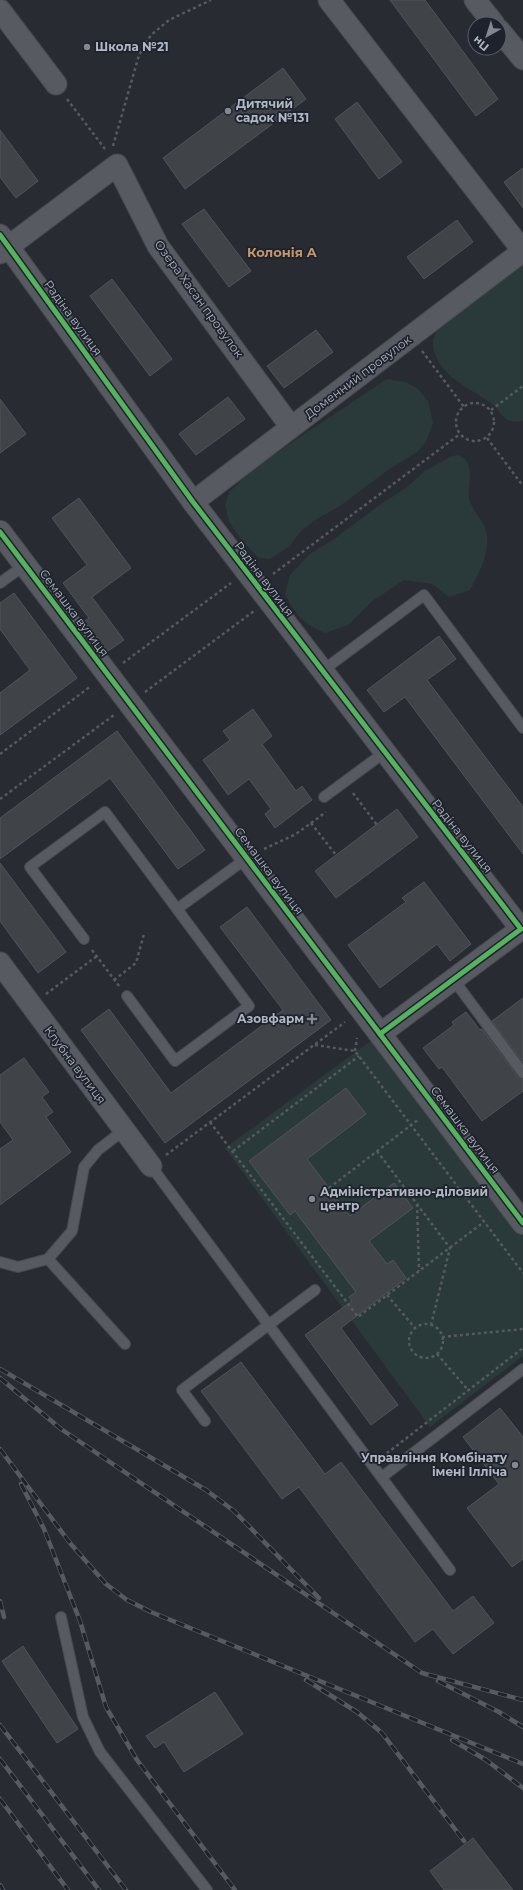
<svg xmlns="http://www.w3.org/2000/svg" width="523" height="1890" viewBox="0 0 523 1890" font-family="Montserrat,sans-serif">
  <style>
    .green { fill: #2a393a }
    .building { fill: #404449; stroke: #50545a }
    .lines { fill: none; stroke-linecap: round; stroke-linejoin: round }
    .service-casing { stroke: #46484d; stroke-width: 12 }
    .minor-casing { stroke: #46484d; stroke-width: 23 }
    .tertiary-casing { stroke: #46484d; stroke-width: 24 }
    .path { stroke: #565a5f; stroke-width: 2.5; stroke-dasharray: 3 3; stroke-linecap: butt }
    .service { stroke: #575a61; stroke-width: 10 }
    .minor { stroke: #575a61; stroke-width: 21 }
    .tertiary { stroke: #575a61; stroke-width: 22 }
    .rail-casing { stroke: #575a5e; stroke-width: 4.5 }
    .rail { stroke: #1d222c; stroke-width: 3; stroke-dasharray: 9; stroke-linecap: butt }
    .cycleway-casing { stroke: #1d222c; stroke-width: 8 }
    .cycleway { stroke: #56b35d; stroke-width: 5 }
    .poi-dot { fill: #828790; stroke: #1d222c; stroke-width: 1.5 }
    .labels { text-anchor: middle; stroke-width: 3.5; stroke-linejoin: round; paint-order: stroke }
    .poi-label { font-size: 12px; font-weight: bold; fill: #b2b8c3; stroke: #1d222c; text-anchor: start }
    .street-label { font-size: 12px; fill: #b2b8c3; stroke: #1d222c }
    .neighbourhood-label { font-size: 13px; font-weight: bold; fill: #c5976b; stroke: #1d222c }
  </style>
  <rect width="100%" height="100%" fill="#282c32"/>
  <g class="green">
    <path d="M523,263V421C501,425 503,411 488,401C467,387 431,371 433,340C434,335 438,330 440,326Z"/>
    <polygon points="387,379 406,382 418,389 428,401 433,423 426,442 417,452 388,470 340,506 317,519 300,532 290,546 270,559 259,558 244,543 229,522 225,505 229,492 250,472 291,443"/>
    <path d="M458,455C479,464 465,488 470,502C474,513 486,523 487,535C489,555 479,573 470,590L449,597L432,584L404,580L371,602L348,625L325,633C303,624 296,615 285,594L290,575L310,554L334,539L381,504L406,488L425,471L452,456Z"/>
    <polygon points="380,1034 523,1223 523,1356 430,1427 225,1148"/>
  </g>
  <g class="building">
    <polygon points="390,0 425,0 498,99 476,116"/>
    <polygon points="283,68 306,99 185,189 163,158"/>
    <polygon points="357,102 402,162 379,179 335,119"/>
    <polygon points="0,130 38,181 16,198 0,177"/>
    <polygon points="523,168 523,208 504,182"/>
    <polygon points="204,209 251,271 229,287 182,224"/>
    <polygon points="457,220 473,242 424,279 407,257"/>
    <polygon points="112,279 172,359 150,376 90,296"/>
    <polygon points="316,330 333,352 284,388 267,366"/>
    <polygon points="228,397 245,419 196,455 179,434"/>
    <polygon points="0,399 26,434 0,453"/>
    <polygon points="79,498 131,568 92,597 124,640 108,651 84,622 89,618 63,583 87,565 52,518"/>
    <polygon points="14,593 77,678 0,735 0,693 30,670 0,629 0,603"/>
    <polygon points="439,636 456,659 427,680 523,807 523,854 405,697 384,712 367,690"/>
    <polygon points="253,709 272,736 262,744 296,791 302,786 312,800 275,828 265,814 271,809 249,779 228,795 203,760 230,740 223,731"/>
    <polygon points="117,731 205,850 178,869 110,778 0,859 0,818"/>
    <polygon points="397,809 418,837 336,898 315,871"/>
    <polygon points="0,863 66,952 38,973 0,921"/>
    <polygon points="424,882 471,944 450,961 437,944 380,988 348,945 406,902 402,898"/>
    <polygon points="247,907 331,1020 165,1143 81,1030 109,1009 171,1093 283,1010 220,927"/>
    <polygon points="523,998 523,1062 492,1021"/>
    <polygon points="466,1012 480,1030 482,1029 518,1077 523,1079 523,1091 482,1121 442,1067 439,1069 423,1048 454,1025 452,1022"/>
    <polygon points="24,1058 49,1092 42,1097 53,1112 46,1117 71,1152 0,1205 0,1149 13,1140 0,1122 0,1075"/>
    <polygon points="346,1088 366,1114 307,1159 350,1216 394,1183 413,1208 369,1241 387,1264 393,1260 406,1278 341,1328 398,1405 371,1425 305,1335 352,1301 349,1297 356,1292 295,1211 290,1215 249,1161"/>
    <polygon points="241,1362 325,1474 341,1462 453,1611 473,1596 494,1623 453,1654 433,1629 415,1642 299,1487 282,1499 201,1391"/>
    <polygon points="500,1408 523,1437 523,1559 512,1567 467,1508 499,1484 463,1437"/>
    <polygon points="23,1646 78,1729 57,1743 2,1661"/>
    <polygon points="215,1692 243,1734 184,1772 164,1742 155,1748 146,1736"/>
    <polygon points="473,1838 513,1890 444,1890 430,1871"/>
  </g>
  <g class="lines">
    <g class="service-casing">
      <g id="service">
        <polyline points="0,583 25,565"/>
        <polyline points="322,671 424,595 523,728"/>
        <polyline points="324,797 385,752"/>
        <polyline points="177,909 247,858"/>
        <polyline points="84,939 30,867 105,812 249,1006 175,1061 127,996"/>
        <polyline points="453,979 523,1073"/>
        <polyline points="151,1166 450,1570"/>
        <polyline points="48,1259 125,1344"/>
        <polyline points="0,1262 18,1267 48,1259 72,1231 84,1167 98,1150 124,1130"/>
        <polyline points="205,1421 182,1390 315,1290"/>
        <polyline points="382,1477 523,1369"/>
        <polyline points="61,1617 83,1717 100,1752 207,1890"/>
      </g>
    </g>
    <g class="minor-casing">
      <g id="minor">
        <polyline points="329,0 523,251"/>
        <polyline points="475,0 494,24"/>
        <polyline points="0,10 56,84"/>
        <polyline points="499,30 523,59"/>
        <polyline points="0,235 193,502 521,929 380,1034"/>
        <polyline points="0,253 117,165 158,246 291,427"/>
        <polyline points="193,502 523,251"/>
        <polyline points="0,963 151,1166"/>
      </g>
    </g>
    <g class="tertiary-casing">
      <polyline id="tertiary" points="0,532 523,1223"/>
    </g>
    <g class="path">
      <polyline points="67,99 105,149"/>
      <polyline points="113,146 139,55 151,35 169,20 211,0"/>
      <polyline points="422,351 464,407"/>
      <circle cx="475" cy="422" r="19"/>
      <polyline points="491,410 523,386"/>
      <polyline points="487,438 523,486"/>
      <polyline points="273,574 460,434"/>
      <polyline points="123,663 231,583"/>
      <polyline points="145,692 254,611"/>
      <polyline points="0,754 91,686"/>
      <polyline points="353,793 377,825"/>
      <polyline points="0,799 114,715"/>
      <polyline points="311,823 336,855"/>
      <polyline points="264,849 296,834 326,812"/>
      <polyline points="92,950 119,986"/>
      <polyline points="114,980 136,963 144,934"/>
      <polyline points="46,994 97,956"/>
      <polyline points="315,1045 355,1051 523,1273"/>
      <polyline points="355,1051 357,1038"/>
      <polyline points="210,1122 358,1317 484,1222"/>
      <polyline points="233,1151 359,1056"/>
      <polyline points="377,1151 450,1248 431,1325"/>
      <polyline points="166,1155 345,1022"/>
      <polyline points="329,1188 419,1119"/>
      <polyline points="417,1204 419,1271"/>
      <polyline points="387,1295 415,1328"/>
      <circle cx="426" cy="1341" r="17"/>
      <polyline points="442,1337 523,1329"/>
      <polyline points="437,1354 468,1390"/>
      <polyline points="382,1457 523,1348"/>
    </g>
    <use href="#service" class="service"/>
    <use href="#minor" class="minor"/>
    <use href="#tertiary" class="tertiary"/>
    <g class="rail-casing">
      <g id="rail">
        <polyline points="0,1369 206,1490 234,1511 319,1598"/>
        <polyline points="0,1378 61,1429 422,1673 523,1700"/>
        <polyline points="0,1449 70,1543 106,1584 127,1600 151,1612 523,1764"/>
        <polyline points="21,1484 44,1529 80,1621 106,1707 137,1760 235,1890"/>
        <polyline points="0,1601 4,1617"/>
        <polyline points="306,1680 357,1712 382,1733 464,1841"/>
        <polyline points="438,1681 499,1712 523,1727"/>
        <polyline points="0,1725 126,1890"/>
        <polyline points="452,1740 486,1760 523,1788"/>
        <polyline points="0,1759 99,1890"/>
        <polyline points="0,1799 68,1890"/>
        <polyline points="0,1885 3,1890"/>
      </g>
    </g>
    <use href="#rail" class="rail"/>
    <g class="cycleway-casing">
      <g id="cycleway">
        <polyline points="0,235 193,502 521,929 380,1034"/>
        <polyline points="0,532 523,1223"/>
      </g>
    </g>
    <use href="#cycleway" class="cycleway"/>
  </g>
  <g class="poi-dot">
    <circle cx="87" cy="47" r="4"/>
    <circle cx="228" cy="111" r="4"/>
    <path d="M310 1013h4v4h4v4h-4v4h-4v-4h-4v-4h4z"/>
    <circle cx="312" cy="1199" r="4"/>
    <circle cx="515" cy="1465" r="4"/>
  </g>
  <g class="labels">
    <g class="poi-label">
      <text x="95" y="51">Школа №21</text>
      <text x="236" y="108">Дитячий<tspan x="236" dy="14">садок №131</tspan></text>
      <text x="304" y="1023" text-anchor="end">Азовфарм</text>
      <text x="320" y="1196">Адміністративно-діловий<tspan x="320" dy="14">центр</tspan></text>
      <text x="507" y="1462" text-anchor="end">Управління Комбінату<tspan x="507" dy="14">імені Ілліча</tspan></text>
    </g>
    <g class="street-label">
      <text transform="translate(199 299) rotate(54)" y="4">Озера Хасан провулок</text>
      <text transform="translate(73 318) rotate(54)" y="4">Радіна вулиця</text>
      <text transform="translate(358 377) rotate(-37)" y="4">Доменний провулок</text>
      <text transform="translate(264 579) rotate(53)" y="4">Радіна вулиця</text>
      <text transform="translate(74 613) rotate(53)" y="4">Семашка вулиця</text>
      <text transform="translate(462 836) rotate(52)" y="4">Радіна вулиця</text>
      <text transform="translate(269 871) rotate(53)" y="4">Семашка вулиця</text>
      <text transform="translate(75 1065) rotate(53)" y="4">Клубна вулиця</text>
      <text transform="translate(465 1130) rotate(53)" y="4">Семашка вулиця</text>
    </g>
    <g class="neighbourhood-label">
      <text x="282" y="257">Колонія А</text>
    </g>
  </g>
  <g transform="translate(487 36) rotate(219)"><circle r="19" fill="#1d222c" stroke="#595e68"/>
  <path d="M0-3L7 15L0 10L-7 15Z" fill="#828790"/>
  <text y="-6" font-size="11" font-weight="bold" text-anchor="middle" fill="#b2b8c3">Пн</text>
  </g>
</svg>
